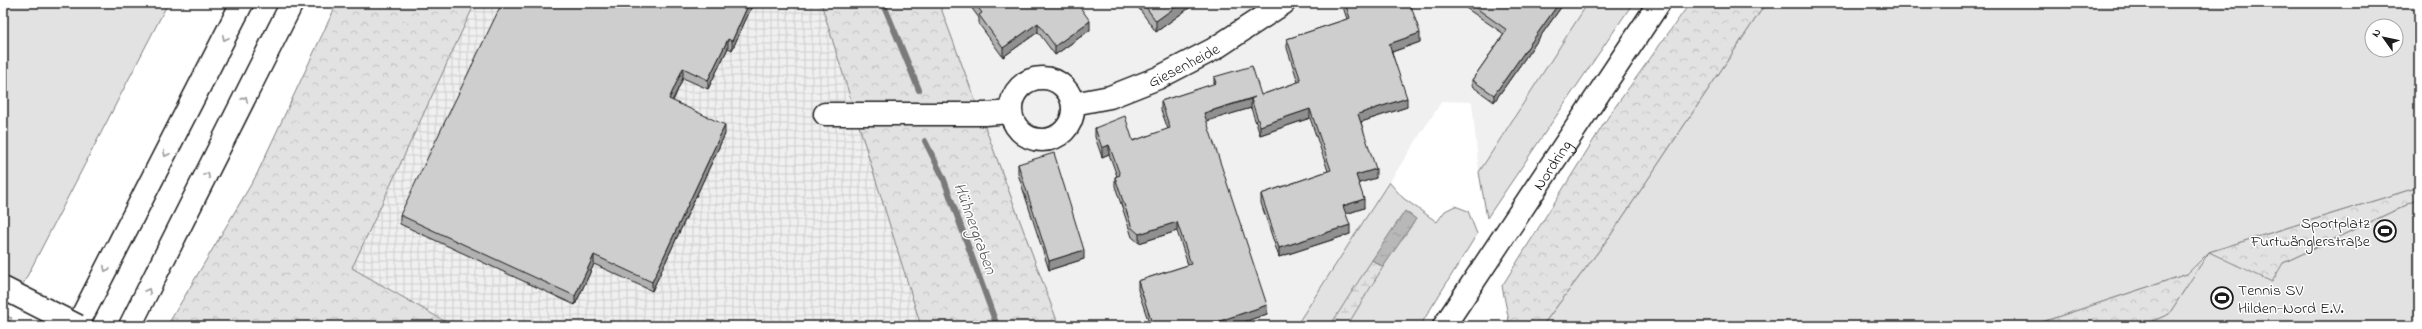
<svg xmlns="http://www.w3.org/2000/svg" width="2422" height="329" viewBox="0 0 2422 329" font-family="'Indie Flower',sans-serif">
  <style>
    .built { fill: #f0f0f0 }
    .industrial { fill: url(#industrial-grid) }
    .grass { fill: #e2e2e2; stroke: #7f7f7f; fill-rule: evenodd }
    .forest { fill: url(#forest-crowns); stroke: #7f7f7f }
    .wetland { fill: url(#wetland-marsh); stroke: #7f7f7f }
    .water { fill: url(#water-ripples); stroke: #7a7a7a }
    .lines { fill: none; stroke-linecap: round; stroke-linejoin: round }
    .stream { stroke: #7a7a7a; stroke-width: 6 }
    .minor-casing { stroke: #1c1c1c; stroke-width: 25 }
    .major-casing { stroke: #1c1c1c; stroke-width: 25 }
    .highway-casing { stroke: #1c1c1c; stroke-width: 25 }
    .minor { stroke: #fff; stroke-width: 22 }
    .major { stroke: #fff; stroke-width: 22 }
    .highway { stroke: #fff; stroke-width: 22 }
    .minor-bridge-casing { stroke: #1c1c1c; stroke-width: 25; stroke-linecap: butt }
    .minor-bridge { stroke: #fff; stroke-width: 22 }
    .wall { fill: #b1b1b1; stroke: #1c1c1c }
    .shaded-wall { fill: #909090; stroke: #1c1c1c }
    .building { fill: #cecece; stroke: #1c1c1c }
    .oneway { stroke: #999 }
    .labels { text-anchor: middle; stroke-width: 3; stroke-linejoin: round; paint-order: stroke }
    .street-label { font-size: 16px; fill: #1c1c1c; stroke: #fff }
    .poi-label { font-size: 16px; fill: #1c1c1c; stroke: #fff; text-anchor: end }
    .water-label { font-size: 17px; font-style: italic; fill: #5a5a5a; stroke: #fff }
  </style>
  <defs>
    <pattern id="industrial-grid" width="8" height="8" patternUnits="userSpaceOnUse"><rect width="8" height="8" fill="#f0f0f0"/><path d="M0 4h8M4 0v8" fill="none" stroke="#cdcdcd"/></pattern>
    <pattern id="forest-crowns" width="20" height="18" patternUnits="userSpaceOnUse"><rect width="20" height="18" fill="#e2e2e2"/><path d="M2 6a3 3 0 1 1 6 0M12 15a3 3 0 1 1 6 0" fill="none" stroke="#c1c1c1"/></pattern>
    <pattern id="wetland-marsh" width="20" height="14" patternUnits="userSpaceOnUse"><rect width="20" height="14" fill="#e2e2e2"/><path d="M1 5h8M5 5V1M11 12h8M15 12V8" fill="none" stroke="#c1c1c1"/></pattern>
    <pattern id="water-ripples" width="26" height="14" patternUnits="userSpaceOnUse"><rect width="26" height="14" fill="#b8b8b8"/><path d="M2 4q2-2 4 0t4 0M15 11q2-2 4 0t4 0" fill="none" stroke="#9e9e9e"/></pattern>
  </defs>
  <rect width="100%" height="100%" fill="#fff"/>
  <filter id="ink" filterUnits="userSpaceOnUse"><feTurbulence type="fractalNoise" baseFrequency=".025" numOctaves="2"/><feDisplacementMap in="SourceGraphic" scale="8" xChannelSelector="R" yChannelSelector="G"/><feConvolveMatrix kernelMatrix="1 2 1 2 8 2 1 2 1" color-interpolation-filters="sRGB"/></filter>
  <g filter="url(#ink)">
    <polygon class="built" points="939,3 1588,3 1479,172 1472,102 1442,101 1296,326 1059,326"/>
    <polygon class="industrial" points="475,3 821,3 921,326 453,326 352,269"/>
    <g class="grass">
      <polygon points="3,3 168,3 20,290 3,280"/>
      <polygon points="1588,3 1633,3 1487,218 1479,172"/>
      <path d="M1766,3H2419V187L2209,252L2283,263L2419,199V326H2141L2169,314L2207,254L2187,274L2030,326H1542L1610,236ZM2372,26H2396V50H2372Z"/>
      <polygon points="1389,182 1403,198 1437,222 1445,211 1455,206 1468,211 1477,234 1420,326 1296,326"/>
      <polygon points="3,315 12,318 7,326 3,326"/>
    </g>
    <g class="forest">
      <polygon points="337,3 475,3 352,268 453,326 167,326 256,176"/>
      <polygon points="821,3 939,3 1059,326 921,326"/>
      <polygon points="1690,3 1766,3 1610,236 1542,326 1510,326 1502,286 1610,114"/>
      <polygon points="2419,187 2419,199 2283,263 2272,282 2209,252 2169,314 2141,326 2030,326 2187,274 2209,252"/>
    </g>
    <polygon class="wetland" points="1372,260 1383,267 1347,326 1330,326"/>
    <polygon class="water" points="1405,211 1416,219 1383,267 1372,260"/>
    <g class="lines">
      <g class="stream">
        <polyline points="883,3 919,90"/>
        <polyline points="925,141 943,177 997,326"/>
      </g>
      <g class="minor-casing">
        <g id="minor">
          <circle cx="1042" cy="109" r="31"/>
          <path id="s1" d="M1073,104L1110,97L1158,78L1214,49L1284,3"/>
          <polyline points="825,114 985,114 1010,112"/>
        </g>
      </g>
      <g class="major-casing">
        <g id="major">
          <path id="s2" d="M1444,326L1659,3"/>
        </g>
      </g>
      <g class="highway-casing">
        <g id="highway">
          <polyline points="77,326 242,3"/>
          <polyline points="130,326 292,3"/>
        </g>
      </g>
      <use href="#minor" class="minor"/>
      <use href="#major" class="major"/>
      <use href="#highway" class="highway"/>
      <g class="minor-bridge-casing">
        <polyline id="minor-bridge" points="3,288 78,326"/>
      </g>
      <use href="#minor-bridge" class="minor-bridge"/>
    </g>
    <g class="wall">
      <polygon points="752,3 752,6 732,50 728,48 708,89 683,78 673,101 725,134 652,291 594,264 575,305 400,224 400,215"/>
      <polygon points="968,3 1077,3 1090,30 1055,55 1038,32 1003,57 979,24 979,18"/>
      <polygon points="1135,3 1196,3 1156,32"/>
      <polygon points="1343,3 1410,3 1420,42 1392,52 1407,107 1361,122 1376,178 1359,183 1364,208 1346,214 1350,234 1279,257 1261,203 1261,194 1328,171 1310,118 1260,135 1251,108 1206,121 1267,314 1232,326 1150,326 1138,290 1138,281 1188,265 1177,231 1139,243 1132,237 1115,186 1115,177 1117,176 1109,154 1102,157 1095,137 1095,128 1133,141 1168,129 1161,110 1161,101 1214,84 1214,77 1261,95 1298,82 1287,48 1287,39 1347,19 1343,7"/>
      <polygon points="1463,3 1564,3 1494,102 1472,86 1472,80 1504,34 1463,6"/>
      <polygon points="1018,164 1084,259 1049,270 1018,174"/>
    </g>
    <g class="shaded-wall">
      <polygon points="749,3 752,3 752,6 732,50 732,41"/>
      <polygon points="1181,3 1196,3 1156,32 1156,21"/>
      <polygon points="1559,3 1564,3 1494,102 1494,95"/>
      <polygon points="1090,21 1090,30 1055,55 1055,46"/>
      <polygon points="1038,23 1038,32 1003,57 1003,48"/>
      <polygon points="1420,33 1420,42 1389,53 1389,44"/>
      <polygon points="728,39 728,48 708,89 708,80"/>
      <polygon points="683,68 683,78 669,108 669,99"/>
      <polygon points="1407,98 1407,107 1358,123 1358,114"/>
      <polygon points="1251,99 1251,108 1204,122 1204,113"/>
      <polygon points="1310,109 1310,118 1260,135 1260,126"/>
      <polygon points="725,125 725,134 652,291 652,282"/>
      <polygon points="1109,145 1109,154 1102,157 1102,148"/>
      <polygon points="1376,169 1376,178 1356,184 1356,175"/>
      <polygon points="1364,199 1364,208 1343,215 1343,206"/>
      <polygon points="1177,222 1177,231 1139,243 1139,234"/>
      <polygon points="1350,225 1350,234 1279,257 1279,248"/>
      <polygon points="1084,250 1084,259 1049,270 1049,261"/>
      <polygon points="594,255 594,264 575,305 575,296"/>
      <polygon points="1267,305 1267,314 1232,326 1205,326"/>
    </g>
    <g class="building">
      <polygon points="502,3 749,3 732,41 728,39 708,80 683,68 669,99 725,125 652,282 594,255 575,296 400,215"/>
      <polygon points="975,3 1077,3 1090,21 1055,46 1038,23 1003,48 979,15 982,13"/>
      <polygon points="1143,3 1181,3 1156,21"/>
      <polygon points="1345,3 1410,3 1420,33 1389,44 1407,98 1358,114 1376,169 1356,175 1364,199 1343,206 1350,225 1279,248 1261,194 1331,170 1310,109 1260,126 1251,99 1255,97 1204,113 1267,305 1205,326 1153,326 1138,281 1191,264 1177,222 1139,234 1132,228 1115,177 1120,175 1109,145 1102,148 1095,128 1125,116 1133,141 1170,128 1161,101 1216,83 1214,77 1252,66 1261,95 1301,81 1287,39 1350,18"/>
      <polygon points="1469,3 1559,3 1494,95 1472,80 1507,30"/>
      <polygon points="1054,153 1084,250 1049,261 1018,164"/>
    </g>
    <defs><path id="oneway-chevron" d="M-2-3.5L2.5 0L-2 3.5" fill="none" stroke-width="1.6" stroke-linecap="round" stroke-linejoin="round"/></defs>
    <g class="oneway">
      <use href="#oneway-chevron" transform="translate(225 38) rotate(116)"/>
      <use href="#oneway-chevron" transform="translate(245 99) rotate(-64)"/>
      <use href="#oneway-chevron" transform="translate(166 154) rotate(117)"/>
      <use href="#oneway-chevron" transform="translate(207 175) rotate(-63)"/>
      <use href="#oneway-chevron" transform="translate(106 269) rotate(117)"/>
      <use href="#oneway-chevron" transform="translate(148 291) rotate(-63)"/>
    </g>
  </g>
  <defs>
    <g id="stadium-ring" transform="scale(1.15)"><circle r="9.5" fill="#fff" stroke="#1c1c1c" stroke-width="1.5"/><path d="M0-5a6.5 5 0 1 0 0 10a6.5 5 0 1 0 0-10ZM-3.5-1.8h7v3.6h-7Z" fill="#1c1c1c"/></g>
  </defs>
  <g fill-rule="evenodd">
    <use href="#stadium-ring" x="2385" y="231"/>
    <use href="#stadium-ring" x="2222" y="298"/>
  </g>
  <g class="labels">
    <g class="street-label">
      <text dy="6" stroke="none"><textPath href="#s1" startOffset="118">Giesenheide</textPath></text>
      <text dy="6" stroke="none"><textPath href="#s2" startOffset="194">Nordring</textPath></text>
    </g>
    <g class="poi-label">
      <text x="2370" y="228">Sportplatz<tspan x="2370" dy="18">Furtwänglerstraße</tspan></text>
      <text x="2238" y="295" text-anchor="start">Tennis SV<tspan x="2238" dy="18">Hilden-Nord E.V.</tspan></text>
    </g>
    <g class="water-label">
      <text transform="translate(976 228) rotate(70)" y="6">Hühnergraben</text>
    </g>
  </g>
  <rect width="2422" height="329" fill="none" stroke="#fff" stroke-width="16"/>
  <rect x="8" y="8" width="2406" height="313" fill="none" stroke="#1c1c1c" stroke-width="1.5" filter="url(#ink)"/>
  <g transform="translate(2384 38) rotate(303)"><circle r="19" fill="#ffffff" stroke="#a4a4a4"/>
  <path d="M0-3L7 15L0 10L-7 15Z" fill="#1c1c1c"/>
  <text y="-6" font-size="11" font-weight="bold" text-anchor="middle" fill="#1c1c1c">N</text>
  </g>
</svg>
